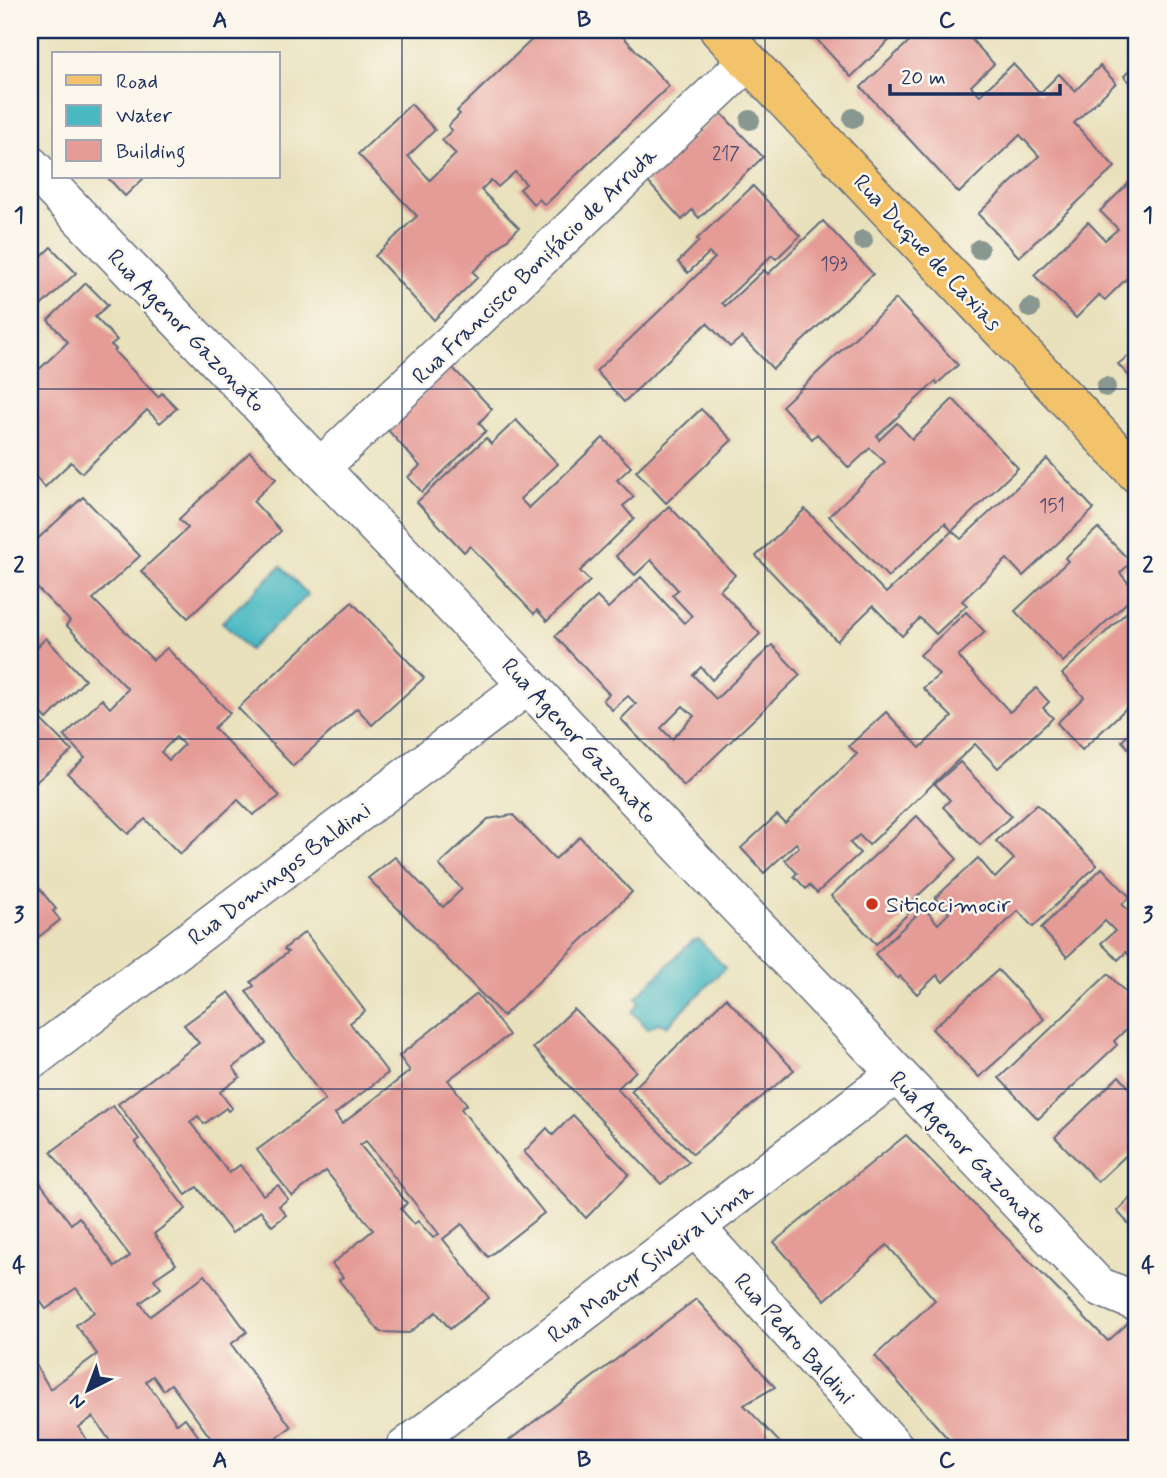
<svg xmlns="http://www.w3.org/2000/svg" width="1167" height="1478" viewBox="0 0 1167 1478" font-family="Mynerve,sans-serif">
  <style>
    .water { fill: #4bb9c2; stroke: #337490; stroke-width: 2 }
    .building { fill: #e59b96; fill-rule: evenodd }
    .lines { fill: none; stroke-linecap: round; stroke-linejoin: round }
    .minor-casing { stroke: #636d7f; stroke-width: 41 }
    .major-casing { stroke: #636d7f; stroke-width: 41 }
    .minor { stroke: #fff; stroke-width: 38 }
    .major { stroke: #f2c36a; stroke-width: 38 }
    .tree { fill: #889790 }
    .grid { fill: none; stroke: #1b2f5e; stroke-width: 2; stroke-opacity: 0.55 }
    .poi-dot { fill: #c8321e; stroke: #fbf7ec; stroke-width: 2.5 }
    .labels { text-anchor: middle; stroke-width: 5; stroke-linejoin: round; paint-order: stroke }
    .number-label { font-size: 19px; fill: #4e4a6c }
    .street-label { font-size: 23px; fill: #1b2f5e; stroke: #fbf7ec }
    .poi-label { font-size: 23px; fill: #1b2f5e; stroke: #fbf7ec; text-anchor: start }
    .neatline { fill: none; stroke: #1b2f5e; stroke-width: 2.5 }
    .grid-label { font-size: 23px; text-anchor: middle; font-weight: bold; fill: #1b2f5e }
  </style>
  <rect width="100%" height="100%" fill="#fbf7ec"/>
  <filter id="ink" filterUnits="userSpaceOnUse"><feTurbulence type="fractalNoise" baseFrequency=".0143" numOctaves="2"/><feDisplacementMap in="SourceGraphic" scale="14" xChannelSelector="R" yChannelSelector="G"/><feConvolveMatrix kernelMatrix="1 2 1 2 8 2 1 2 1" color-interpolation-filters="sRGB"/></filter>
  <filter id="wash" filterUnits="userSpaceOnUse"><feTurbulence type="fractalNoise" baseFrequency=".00686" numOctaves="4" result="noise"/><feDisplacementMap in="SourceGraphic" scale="28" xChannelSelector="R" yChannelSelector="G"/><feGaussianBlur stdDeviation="1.57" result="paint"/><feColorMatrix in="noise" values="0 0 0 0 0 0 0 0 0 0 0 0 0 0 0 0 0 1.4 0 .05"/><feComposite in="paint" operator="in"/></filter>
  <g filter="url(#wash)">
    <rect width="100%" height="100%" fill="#e9e1bc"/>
    <g class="water">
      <polygon points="281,566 308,595 249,650 222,622"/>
      <polygon points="699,939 725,968 667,1026 658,1023 648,1029 632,1012 639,1003 636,997 693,940"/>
    </g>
    <g id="blocks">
      <g class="building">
        <polygon points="542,30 617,30 669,86 545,205 539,199 534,205 520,189 526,184 515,172 498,187 491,180 481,190 519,228 473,272 478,277 434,320 375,256 417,216 358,154 411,104 435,130 408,156 430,180 456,154 442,140 452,130 448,126 460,114 457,111"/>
        <polygon points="814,30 900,30 851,77 811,33"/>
        <polygon points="921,30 963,30 994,64 971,86 980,95 1013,64 1040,93 1059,74 1075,91 1100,66 1116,83 1074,123 1115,167 1019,257 978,214 1039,156 1020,135 959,193 861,87"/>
        <polygon points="1137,63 1137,91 1124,76"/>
        <polygon points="720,112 763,157 699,218 692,210 682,220 647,181"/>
        <polygon points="1137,175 1137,268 1105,300 1099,295 1076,318 1034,275 1088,222 1105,240 1118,229 1100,211"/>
        <polygon points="107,177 145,177 125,196"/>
        <polygon points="753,186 800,236 776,259 772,255 722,303 725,306 764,270 768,274 823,221 873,274 773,369 742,337 730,347 707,323 624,402 596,371 715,258 709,253 688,273 678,262 699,241 697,239"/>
        <polygon points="51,247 76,273 30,316 30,267"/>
        <polygon points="86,283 108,305 95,317 117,340 111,345 116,349 114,351 158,397 162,393 177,408 160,423 147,410 82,473 71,462 45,487 30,471 30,378 68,342 48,320"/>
        <polygon points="896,299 958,365 937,384 936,381 877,436 879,440 897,423 912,439 953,399 1018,468 952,531 945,523 888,577 829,516 885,462 870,448 849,468 817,434 812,439 782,406"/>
        <polygon points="1137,349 1137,385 1118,364"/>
        <polygon points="452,367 492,409 479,423 486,431 422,492 408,477 420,466 387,429"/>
        <polygon points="701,409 732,440 666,503 636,471"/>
        <polygon points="516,420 558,464 520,499 529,508 603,438 631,467 617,480 634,497 623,506 634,519 580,571 590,581 547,621 537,610 534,614 470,546 464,552 417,502 486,438 491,444"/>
        <polygon points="250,452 276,479 253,501 281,531 188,618 141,571 188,528 179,519"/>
        <polygon points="1047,459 1094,509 1023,576 1007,559 962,601 967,605 936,634 920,618 902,636 873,606 837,641 756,556 805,509 886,593 952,531 961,539"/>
        <path d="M83,497L140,556L93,599L153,660L167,648L223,706L230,713L214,728L280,796L253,815L238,800L180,854L145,819L128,834L68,774L85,758L64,736L102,699L110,708L128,689L66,625L70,621L30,581V546ZM176,737L184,745L169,760L161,752Z"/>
        <path d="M669,506L735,575L720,590L760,634L712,680L701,667L693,675L716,699L772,645L800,675L684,786L621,719L636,704L628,696L612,710L603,700L609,694L555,636L597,597L608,608L641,577L684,623L692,616L672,595L678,590L651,560L635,575L616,556ZM683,706L694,716L672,739L661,728Z"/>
        <polygon points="1098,528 1131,562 1120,573 1137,593 1063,662 1015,611 1068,561 1065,558"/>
        <polygon points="352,602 424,678 372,725 357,708 293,766 238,708"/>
        <polygon points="1131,608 1137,615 1137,698 1082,750 1057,723 1084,697 1062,674"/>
        <polygon points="966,612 985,632 958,656 1010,712 1036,688 1049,702 1043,708 1053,718 998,768 975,744 869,845 859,835 850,843 860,853 817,893 809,885 806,889 794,876 797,873 785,860 799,847 796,843 764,873 741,848 777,815 785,823 857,754 849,746 886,712 920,748 952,717 923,688 939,675 920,655"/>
        <polygon points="46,638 85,680 47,719 30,701 30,654"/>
        <polygon points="41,720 72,751 30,787 30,729"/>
        <polygon points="1137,726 1137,758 1122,741"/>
        <polygon points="960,762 1011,816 980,845 943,807 950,800 935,784"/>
        <polygon points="1037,804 1097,865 1033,927 1018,911 943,982 937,975 917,994 900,976 898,979 875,954 924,908 938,924 949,913 935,898 978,858 995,878 1014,859 996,841"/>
        <polygon points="513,815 555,859 580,837 632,892 503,1016 368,878 395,857 443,907 462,889 439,865 488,819"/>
        <polygon points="917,816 957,859 906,907 911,911 876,944 831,896"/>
        <polygon points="1102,868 1130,897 1122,904 1132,914 1137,909 1137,963 1126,952 1118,960 1101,943 1115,931 1105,921 1067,957 1041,928"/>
        <polygon points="30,877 56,909 53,911 60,920 30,944"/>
        <path d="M305,932L365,1011L350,1023L388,1073L335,1114L342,1124L410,1071L399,1056L477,994L509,1035L448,1080L467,1104L461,1109L544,1213L488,1257L462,1224L443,1239L489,1298L450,1329L436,1312L409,1333L380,1332L339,1280L343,1277L332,1264L373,1230L326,1171L292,1196L257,1150L325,1100L246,991L254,986L251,982L288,952L284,949ZM366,1141L439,1234L433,1238L418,1221L414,1224L401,1209L407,1203L360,1145Z"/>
        <polygon points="998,970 1044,1019 979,1077 932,1029"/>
        <polygon points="1108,974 1137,1004 1137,1019 1114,1041 1117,1045 1038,1119 999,1078"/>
        <polygon points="229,992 266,1043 233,1067 240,1077 220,1092 232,1108 228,1111 226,1108 204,1124 198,1116 190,1122 229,1173 240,1165 263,1195 278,1185 288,1199 279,1206 286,1215 272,1226 261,1211 232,1233 197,1187 186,1195 118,1104 199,1043 184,1025"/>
        <polygon points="726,998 794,1070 693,1154 631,1091"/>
        <polygon points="574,1009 636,1071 617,1089 689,1162 661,1184 533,1048"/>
        <polygon points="1119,1076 1131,1090 1137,1084 1137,1145 1098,1182 1055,1137"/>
        <polygon points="113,1106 139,1139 135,1142 186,1209 154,1234 176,1264 154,1279 161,1288 140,1303 150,1316 205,1275 247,1332 231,1344 291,1427 262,1448 218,1448 171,1384 163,1390 153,1376 146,1381 177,1424 185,1418 207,1448 115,1448 93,1417 79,1427 92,1448 30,1448 30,1355 50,1389 97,1354 76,1325 94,1312 76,1288 46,1309 30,1287 30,1169 71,1224 79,1217 115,1267 130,1256 51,1152"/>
        <polygon points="573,1115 629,1174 586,1218 524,1152 547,1128 553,1135"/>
        <polygon points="906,1135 1108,1341 1137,1315 1137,1448 956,1448 875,1356 935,1300 887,1245 825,1300 774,1242"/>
        <polygon points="1137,1191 1137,1233 1117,1211"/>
        <polygon points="696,1299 775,1387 744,1405 785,1448 499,1448"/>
      </g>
    </g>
  </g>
  <g filter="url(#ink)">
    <use href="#blocks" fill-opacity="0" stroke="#636d7f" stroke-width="2"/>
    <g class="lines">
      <g class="minor-casing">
        <g id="minor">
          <polyline points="30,165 528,685 1098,1286 1137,1302"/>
          <polyline points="320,468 748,61"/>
          <polyline points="30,1061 528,685"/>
          <polyline points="695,1227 895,1448"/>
          <polyline points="405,1448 895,1075"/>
        </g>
      </g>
      <g class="major-casing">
        <polyline id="major" points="719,30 1137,474"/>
      </g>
      <use href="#minor" class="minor"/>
      <use href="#major" class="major"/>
    </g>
    <g class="tree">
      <circle cx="853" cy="118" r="10"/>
      <circle cx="750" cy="120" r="10"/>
      <circle cx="863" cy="240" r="10"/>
      <circle cx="979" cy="249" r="10"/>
      <circle cx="1030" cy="308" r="10"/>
      <circle cx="1106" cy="387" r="10"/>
    </g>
  </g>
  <path class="grid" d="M402,30V1448M765,30V1448M30,389H1137M30,739H1137M30,1089H1137"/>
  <circle class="poi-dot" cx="872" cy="904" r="7"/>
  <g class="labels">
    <g class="number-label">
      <text x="726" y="160">217</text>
      <text x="834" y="270">193</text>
      <text x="1052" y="512">151</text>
    </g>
    <g class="street-label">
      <text transform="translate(928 252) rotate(47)" y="8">Rua Duque de Caxias</text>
      <text transform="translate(534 265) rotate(-44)" y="8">Rua Francisco Bonifácio de Arruda</text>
      <text transform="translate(187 330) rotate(46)" y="8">Rua Agenor Gazonato</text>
      <text transform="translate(580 740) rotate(47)" y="8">Rua Agenor Gazonato</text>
      <text transform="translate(279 873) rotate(-37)" y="8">Rua Domingos Baldini</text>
      <text transform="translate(969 1152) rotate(46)" y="8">Rua Agenor Gazonato</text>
      <text transform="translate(650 1262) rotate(-37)" y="8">Rua Moacyr Silveira Lima</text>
      <text transform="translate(795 1338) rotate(48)" y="8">Rua Pedro Baldini</text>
    </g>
    <g class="poi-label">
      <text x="886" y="912">Siticocimocir</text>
    </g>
  </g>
  <rect width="1167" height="1478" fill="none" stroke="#fbf7ec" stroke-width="77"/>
  <rect x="52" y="52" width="228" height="126" fill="#fbf7ec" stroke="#a1a7b3" stroke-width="2"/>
  <rect x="66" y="75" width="35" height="10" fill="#f2c36a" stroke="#a1a7b3" stroke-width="2"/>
  <text x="116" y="88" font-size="21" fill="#1b2f5e">Road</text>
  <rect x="66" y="105" width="35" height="21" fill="#4bb9c2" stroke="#a1a7b3" stroke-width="2"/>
  <text x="116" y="122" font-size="21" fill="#1b2f5e">Water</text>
  <rect x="66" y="140" width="35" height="21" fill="#e59b96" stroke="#a1a7b3" stroke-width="2"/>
  <text x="116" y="158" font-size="21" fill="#1b2f5e">Building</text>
  <g transform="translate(88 1390) rotate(222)" stroke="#fbf7ec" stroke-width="5" paint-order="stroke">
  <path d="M0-5L12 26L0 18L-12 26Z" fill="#1b2f5e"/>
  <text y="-10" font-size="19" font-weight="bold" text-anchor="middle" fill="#1b2f5e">N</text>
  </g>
  <path d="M890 84v10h170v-10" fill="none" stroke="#1b2f5e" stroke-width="3.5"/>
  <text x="901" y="84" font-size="21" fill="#1b2f5e" stroke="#fbf7ec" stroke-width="5" paint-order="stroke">20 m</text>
  <rect x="38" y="38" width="1090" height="1402" class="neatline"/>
  <g class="grid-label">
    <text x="220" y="27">A</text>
    <text x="584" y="27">B</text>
    <text x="947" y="27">C</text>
    <text x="19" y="222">1</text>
    <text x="1148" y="222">1</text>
    <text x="19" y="572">2</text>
    <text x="1148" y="572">2</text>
    <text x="19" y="922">3</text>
    <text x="1148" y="922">3</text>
    <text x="19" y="1272">4</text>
    <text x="1148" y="1272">4</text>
    <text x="220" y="1467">A</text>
    <text x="584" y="1467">B</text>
    <text x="947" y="1467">C</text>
  </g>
</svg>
